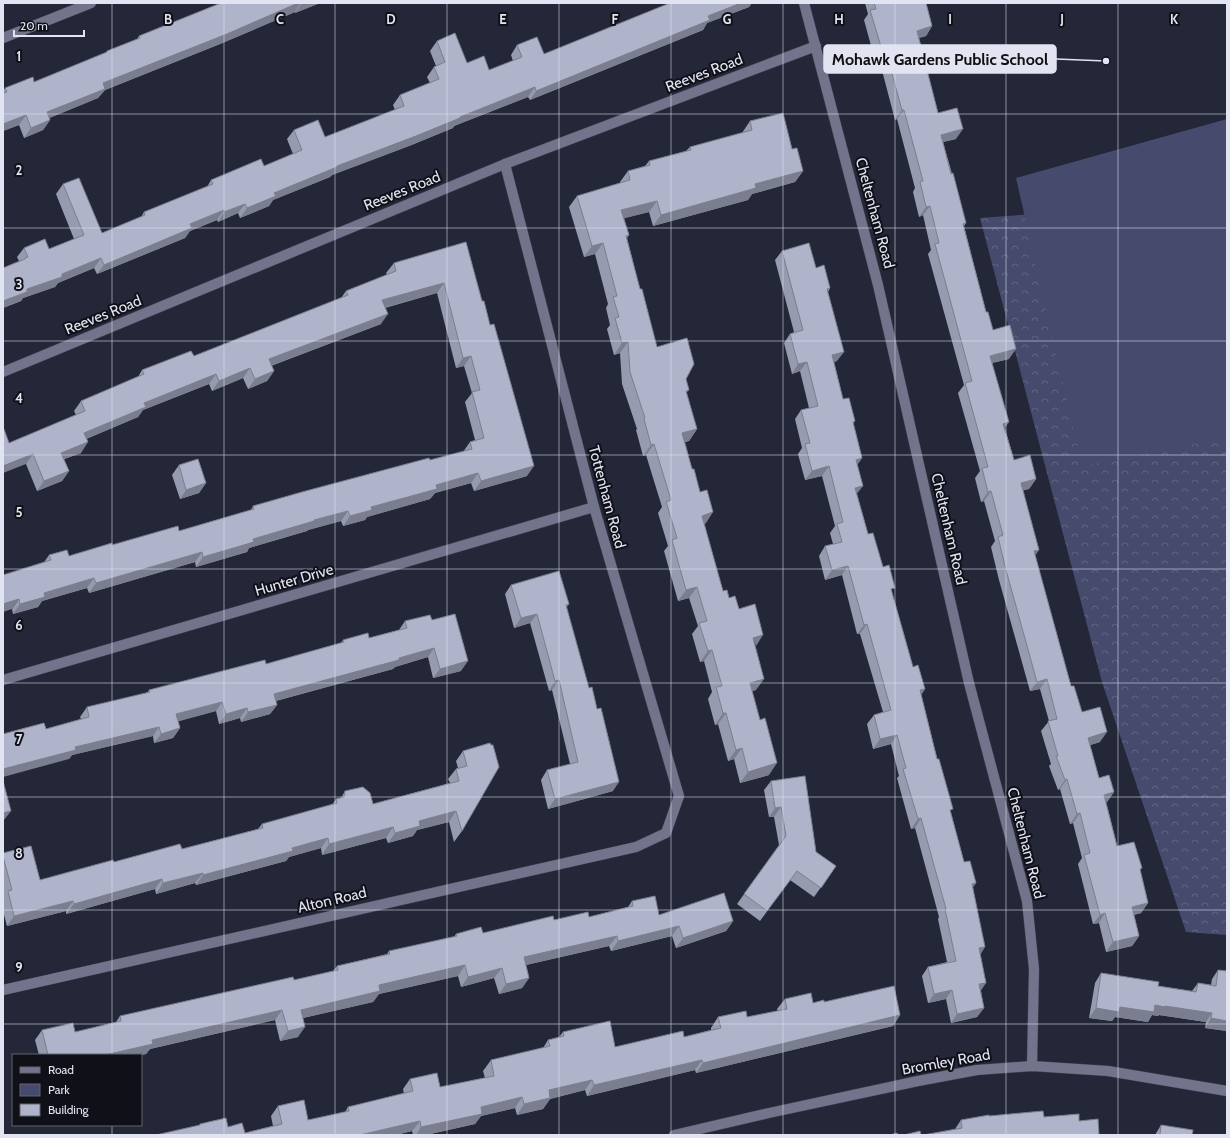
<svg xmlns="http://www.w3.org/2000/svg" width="1230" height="1138" viewBox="0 0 1230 1138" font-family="Cabin,sans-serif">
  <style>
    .forest { fill: url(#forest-crowns) }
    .park { fill: #464b6e }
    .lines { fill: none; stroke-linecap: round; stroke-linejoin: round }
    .minor-casing { stroke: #404251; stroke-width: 11 }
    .tertiary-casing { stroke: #404251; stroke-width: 11 }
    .minor { stroke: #71748a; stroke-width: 10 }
    .tertiary { stroke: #71748a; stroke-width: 10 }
    .wall { fill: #969baf }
    .shaded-wall { fill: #7a7e8e }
    .building { fill: #afb4cb; stroke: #7a7e8e }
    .grid { fill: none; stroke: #e2e5f1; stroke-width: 1; stroke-opacity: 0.55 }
    .labels { text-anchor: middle; stroke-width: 4; stroke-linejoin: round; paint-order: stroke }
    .street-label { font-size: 15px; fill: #e2e5f1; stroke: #0f1018 }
    .grid-label { font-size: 13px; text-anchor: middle; font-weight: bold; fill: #e2e5f1; stroke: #0f1018; stroke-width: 4; stroke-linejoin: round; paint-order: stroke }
    .leader { fill: none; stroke: #e2e5f1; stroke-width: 1.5 }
    .callout-dot { fill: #e2e5f1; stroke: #0f1018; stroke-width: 1.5 }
    .callout { fill: #e2e5f1; stroke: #e2e5f1; stroke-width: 1.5 }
    .callout-label { font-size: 16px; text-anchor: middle; font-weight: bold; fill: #111 }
  </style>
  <defs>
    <pattern id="forest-crowns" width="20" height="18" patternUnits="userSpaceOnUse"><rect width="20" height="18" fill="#464b6e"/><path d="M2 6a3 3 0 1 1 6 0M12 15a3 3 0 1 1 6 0" fill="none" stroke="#606583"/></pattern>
  </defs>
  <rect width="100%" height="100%" fill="#242738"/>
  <polygon class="forest" points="1227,177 1227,935 1186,932 1102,682 980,218 1074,211"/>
  <polygon class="park" points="1227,119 1227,438 1082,466 1016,178"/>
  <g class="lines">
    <g class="minor-casing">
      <g id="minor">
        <polyline points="804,3 878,285 969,683 1027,901 1034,969 1032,1066"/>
        <polyline points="3,372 505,164 816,46"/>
        <polyline points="3,680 594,507"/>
        <polyline points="3,990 636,847 666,833 679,796 594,507 505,164"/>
        <polyline points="674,1135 769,1113 918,1081 977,1070 1032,1066 1108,1071 1227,1091"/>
      </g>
    </g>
    <g class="tertiary-casing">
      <polyline id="tertiary" points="3,38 91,3"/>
    </g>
    <use href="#minor" class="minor"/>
    <use href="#tertiary" class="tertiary"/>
  </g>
  <g class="wall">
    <polygon points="221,3 320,3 295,13 295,12 220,44 105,90 98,98 49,118 50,120 43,130 24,138 19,125 3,131 3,91 5,88 34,82 106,53 107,51 137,39 139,36"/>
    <polygon points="670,3 752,3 749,7 707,23 703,30 530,100 528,97 454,126 453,128 409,146 332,175 330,177 273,200 269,206 240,218 238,213 218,222 217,220 190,231 185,238 97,274 94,268 58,283 55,287 23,298 21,301 3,308 3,268 19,261 17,257 24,248 49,249 74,239 56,194 63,184 102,233 141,217 144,212 207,187 211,180 264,166 293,154 287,139 294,130 325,137 395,110 393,105 400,95 430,83 427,77 434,67 436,66 430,51 437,41 467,63 489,70 513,61 511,55 517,45 544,54"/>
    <polygon points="865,3 926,3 932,26 926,36 919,38 938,113 956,139 943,142 966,223 964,226 986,312 993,330 1009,359 992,363 1005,428 1014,460 1036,479 1029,489 1023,490 1035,555 1071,686 1082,712 1100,742 1090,745 1099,778 1114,792 1107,802 1106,802 1117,846 1142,868 1140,870 1148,903 1141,913 1134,915 1139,936 1132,946 1106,952 1099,923 1093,924 1078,864 1082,858 1073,823 1070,824 1060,789 1058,790 1049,766 1051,764 1041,731 1049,721 1040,689 1030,691 999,580 991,547 995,541 984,501 981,502 975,478 980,471 958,393 964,385 928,254 931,250 923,215 919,217 913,192 915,188 897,119 895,120 879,59 875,60 864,20 868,14"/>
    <polygon points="750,121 792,149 803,171 795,182 752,194 748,200 653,226 649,212 624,218 629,235 627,238 640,289 657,347 686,379 689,390 686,393 697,429 689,441 685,442 706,523 704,524 723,591 739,609 755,646 756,690 752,691 769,775 740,783 734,759 728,761 718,724 715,725 708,699 712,692 704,661 700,662 692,634 698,626 689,598 678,601 664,551 668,546 658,513 662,507 646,455 643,456 636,430 637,429 622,384 620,353 614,355 607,329 610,325 606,308 608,304 595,254 584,257 569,207 577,196 620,183 620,182 628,171 645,166 649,161 686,151 690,147 742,133"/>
    <polygon points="466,242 527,476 474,491 471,483 435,493 430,499 367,517 365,520 343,526 341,521 308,530 307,531 249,548 247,552 196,567 195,562 89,593 87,588 42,601 38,607 13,614 12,609 49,555 69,556 112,545 179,531 251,510 253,506 463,452 470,442 475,440 465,402 472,393 464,366 456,368 437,293 385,308 381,324 271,366 274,371 267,381 248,389 243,378 212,391 209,384 143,410 138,417 86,439 81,453 64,459 69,471 62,481 37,491 26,464 9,443 76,415 74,411 81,401 138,377 142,370 194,356 341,298 346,291 387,275 386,273 394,263"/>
    <polygon points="782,251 816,268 830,288 828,292 837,361 834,362 843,399 855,421 853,424 862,458 857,465 857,494 868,534 883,567 892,592 913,667 925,689 921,695 951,813 964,862 976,883 973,887 980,954 981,991 984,1008 977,1017 951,1023 946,999 928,1003 922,976 928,967 947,962 938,919 939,917 915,828 911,829 897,778 899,776 891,744 873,749 867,724 874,715 883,712 860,634 857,634 842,575 825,580 819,556 825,546 833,544 830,533 835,526 822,476 805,480 798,454 802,448 795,419 801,410 809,408 800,371 792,374 784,343 790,334 794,332 775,260"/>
    <polygon points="179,465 206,483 199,493 180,499 172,475"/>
    <polygon points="511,585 569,604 566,608 613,791 548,809 541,780 547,770 570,764 552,690 549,691 530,623 514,628 505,594"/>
    <polygon points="432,620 461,671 433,678 428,657 395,667 393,669 276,701 277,705 270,714 241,722 240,718 219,724 216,711 178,721 180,728 173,738 154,743 153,736 72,755 69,759 46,729 81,719 80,717 87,707 147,693 149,690 266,664 341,643 343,640 369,638 399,630 405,621"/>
    <polygon points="490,743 462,831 454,842 449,822 417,830 413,836 388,843 386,838 322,855 321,848 289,857 286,861 196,885 195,883 156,894 155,889 66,914 66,911 7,926 3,911 3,898 4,896 3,893 3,853 40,880 114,862 182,849 258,829 262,824 332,805 336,799 341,798 345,791 373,804 450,783 448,779 456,769 458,768 456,761 463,751"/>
    <polygon points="771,781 816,852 836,866 814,897 790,880 760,921 737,904 779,845 774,817 769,817 764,790"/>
    <polygon points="632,901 659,915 733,921 726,931 676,948 672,936 611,951 609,946 526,965 529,978 522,988 499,994 494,978 461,987 458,976 379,994 373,1002 303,1018 298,1037 280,1041 275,1020 150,1049 146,1054 141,1055 39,1055 35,1040 42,1030 75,1032 116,1022 120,1016 294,980 333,971 337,966 387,954 389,951 454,937 456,934 483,933 554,920 589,917 628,907"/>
    <polygon points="1218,970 1227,1031 1205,1028 1206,1022 1159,1015 1158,1016 1152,1015 1148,1022 1115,1017 1112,1021 1089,1018 1095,983 1101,973 1158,986 1192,991 1198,983 1211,985 1212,979"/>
    <polygon points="785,999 813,1003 824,1002 900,1015 893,1026 696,1073 695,1070 587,1096 585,1090 550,1099 543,1109 517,1115 515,1108 481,1116 475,1124 426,1135 413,1135 412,1131 396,1135 156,1135 199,1126 200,1124 228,1127 245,1133 273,1126 271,1116 278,1106 308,1120 345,1112 348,1107 404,1094 403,1089 410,1079 440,1087 485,1078 483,1071 491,1060 543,1048 548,1040 559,1037 563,1032 615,1047 684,1037 711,1030 711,1028 718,1017 747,1017 778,1011 777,1009"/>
    <polygon points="989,1116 1044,1117 1079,1121 955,1129 961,1120"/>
    <polygon points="1161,1125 1192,1135 1155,1135"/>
  </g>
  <g class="shaded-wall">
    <polygon points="298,3 301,3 295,12 220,44 105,90 98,98 40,122 47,112 103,83"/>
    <polygon points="302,3 320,3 295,13"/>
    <polygon points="741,3 752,3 749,7 707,23 703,30 530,100 536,91 708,16"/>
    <polygon points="932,26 926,36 910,40 917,31"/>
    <polygon points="885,49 879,59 875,60 882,50"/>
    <polygon points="535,87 528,97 454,126 453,128 409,146 332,175 330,177 273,200 269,206 240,218 247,208 274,193 337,166"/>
    <polygon points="902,110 904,110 897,119 895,120"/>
    <polygon points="26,115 19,125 3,131 3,124"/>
    <polygon points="50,120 43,130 24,138 31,128"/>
    <polygon points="963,129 956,139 934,144 941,135"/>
    <polygon points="803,171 795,182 752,194 748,200 653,226 661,215 755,184"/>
    <polygon points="657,201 649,212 614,221 621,210"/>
    <polygon points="245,204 238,213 218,222 224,212"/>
    <polygon points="930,206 923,215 919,217 926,207"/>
    <polygon points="224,210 217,220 190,231 185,238 97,274 104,265 190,224"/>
    <polygon points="603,243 595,254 584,257 592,246"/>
    <polygon points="101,258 94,268 58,283 55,287 23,298 21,301 3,308 3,301 27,289"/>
    <polygon points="444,283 437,293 375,310 382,300"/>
    <polygon points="388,314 381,324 262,369 269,359"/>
    <polygon points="628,342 620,353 614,355 622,343"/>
    <polygon points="1016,349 1009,359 983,365 990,356"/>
    <polygon points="844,352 837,361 825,364 832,355"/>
    <polygon points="471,356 464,366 456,368 463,358"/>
    <polygon points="807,362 800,371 792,374 798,364"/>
    <polygon points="250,368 243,378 212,391 219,381"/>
    <polygon points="274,371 267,381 248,389 255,379"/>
    <polygon points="216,374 209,384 143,410 138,417 77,443 84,433 144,403"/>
    <polygon points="1009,422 1002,432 1003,424"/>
    <polygon points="697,429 689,441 674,444 682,433"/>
    <polygon points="88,442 81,453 54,463 61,453"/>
    <polygon points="654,444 646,455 643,456 651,445"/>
    <polygon points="33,454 26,464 3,473 3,466"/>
    <polygon points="862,458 855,468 856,460"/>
    <polygon points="534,466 527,476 474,491 481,481"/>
    <polygon points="829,466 822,476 805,480 812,471"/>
    <polygon points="69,471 62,481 37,491 44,481"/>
    <polygon points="478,473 471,483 435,493 430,499 367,517 365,520 343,526 350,516 371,507 436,485"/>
    <polygon points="1036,479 1029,489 1014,493 1021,483"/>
    <polygon points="206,483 199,493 180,499 186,490"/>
    <polygon points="863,486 856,495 855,488"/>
    <polygon points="991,491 984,501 981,502 988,492"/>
    <polygon points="348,511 341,521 308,530 307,531 249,548 247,552 196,567 203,557 253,539 314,520"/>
    <polygon points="713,512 706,523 694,527 702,516"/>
    <polygon points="1039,550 1032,560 1034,551"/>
    <polygon points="202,552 195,562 89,593 96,583"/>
    <polygon points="848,566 842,575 825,580 832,570"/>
    <polygon points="94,578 87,588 42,601 38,607 13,614 20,604 44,593"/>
    <polygon points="697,587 689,598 678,601 686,590"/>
    <polygon points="19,599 12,609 3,612 3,604"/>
    <polygon points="537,614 530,623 514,628 521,618"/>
    <polygon points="867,624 860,634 857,634 864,625"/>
    <polygon points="763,635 756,646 753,638"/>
    <polygon points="434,648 428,657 395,667 393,669 267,703 274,694"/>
    <polygon points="712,650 704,661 700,662 708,651"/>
    <polygon points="468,661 461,671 433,678 440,669"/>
    <polygon points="764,679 756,690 742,694 750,683"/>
    <polygon points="1047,679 1040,689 1030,691 1037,682"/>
    <polygon points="559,680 552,690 549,691 555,681"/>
    <polygon points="925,689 918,698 920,690"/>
    <polygon points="222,702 216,711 169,724 176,714"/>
    <polygon points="277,705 270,714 241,722 248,712"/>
    <polygon points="247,708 240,718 219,724 226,714"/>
    <polygon points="723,713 726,713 718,724 715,725"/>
    <polygon points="159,727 153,736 72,755 69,759 3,777 3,769 75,747"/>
    <polygon points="180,728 173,738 154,743 161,734"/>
    <polygon points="1107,732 1100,742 1081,748 1088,738"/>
    <polygon points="897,735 891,744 873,749 880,739"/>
    <polygon points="742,748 734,759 728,761 736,750"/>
    <polygon points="777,763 769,775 740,783 748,772"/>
    <polygon points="1067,779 1060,789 1058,790 1065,780"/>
    <polygon points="619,782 613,791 548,809 555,799"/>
    <polygon points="1114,792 1107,802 1097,805 1104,795"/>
    <polygon points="781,807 774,817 769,817 775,808"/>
    <polygon points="11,811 4,820 3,821 3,813"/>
    <polygon points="456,811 449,822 417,830 413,836 388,843 395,833 419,821"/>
    <polygon points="1080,813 1073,823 1070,824 1077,814"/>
    <polygon points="921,818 915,828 911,829 918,819"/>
    <polygon points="393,827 386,838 322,855 329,844"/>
    <polygon points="328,838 321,848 289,857 286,861 196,885 203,875 292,848"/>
    <polygon points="203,873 195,883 156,894 163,883"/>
    <polygon points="162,879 155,889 66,914 74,904"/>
    <polygon points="976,883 969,892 972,884"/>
    <polygon points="73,901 66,911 7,926 14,916"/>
    <polygon points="1148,903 1141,913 1125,917 1132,907"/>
    <polygon points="1105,913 1099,923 1093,924 1100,915"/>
    <polygon points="733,921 726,931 676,948 683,938"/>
    <polygon points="679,926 672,936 611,951 618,941"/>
    <polygon points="617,936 609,946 517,967 524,957"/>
    <polygon points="1139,936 1132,946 1106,952 1113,942"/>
    <polygon points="985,947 979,957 979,948"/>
    <polygon points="465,965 458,976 379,994 373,1002 294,1020 301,1010 379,985"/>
    <polygon points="502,968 494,978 461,987 468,977"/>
    <polygon points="529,978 522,988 499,994 506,984"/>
    <polygon points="986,983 980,992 979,984"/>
    <polygon points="952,990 946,999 928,1003 934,994"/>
    <polygon points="1155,1005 1165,1006 1212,1013 1206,1022 1159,1015 1158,1016 1152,1015 1148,1022 1115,1017 1112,1021 1089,1018 1096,1008"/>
    <polygon points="984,1008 977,1017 951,1023 957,1014"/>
    <polygon points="282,1010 275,1020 150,1049 146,1054 141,1055 105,1055 152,1040"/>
    <polygon points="900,1015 893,1026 696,1073 703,1063"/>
    <polygon points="1211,1018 1227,1021 1227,1031 1205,1028"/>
    <polygon points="305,1027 298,1037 280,1041 288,1031"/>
    <polygon points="702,1060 695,1070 587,1096 594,1085"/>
    <polygon points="592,1080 585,1090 550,1099 543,1109 517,1115 524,1104 549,1090"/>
    <polygon points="522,1097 515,1108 481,1116 475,1124 426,1135 416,1135 421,1127 481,1107"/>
    <polygon points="420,1121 412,1131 396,1135 360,1135"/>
  </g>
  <g class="building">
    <polygon points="221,3 298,3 227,34 103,83 105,89 47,112 50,120 31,128 26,115 3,124 3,93 7,92 5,88 33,77 34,82 107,52 107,51 140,38 139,36"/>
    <polygon points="670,3 741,3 708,16 710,20 536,91 535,87 460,117 460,118 416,136 337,166 337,167 274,193 276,196 247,208 245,204 224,212 224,210 190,224 192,228 104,265 101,258 62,274 62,277 27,289 27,292 3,301 3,268 25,259 25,258 28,257 24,248 45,239 49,249 84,235 63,184 79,178 102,233 145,215 144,212 213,184 211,180 261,159 264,166 302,150 294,130 318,120 325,137 404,106 400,95 439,79 434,67 445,62 437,41 455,33 467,63 484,56 489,70 522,57 517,45 537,37 544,54"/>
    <polygon points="874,3 926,3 932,26 917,31 938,113 957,108 963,129 941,135 951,174 953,173 966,223 963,224 986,312 988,312 993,330 1010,325 1016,349 990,356 1009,422 1003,424 1014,460 1030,455 1036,479 1021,483 1039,550 1034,551 1071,686 1074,686 1082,712 1100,707 1107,732 1088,738 1099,778 1109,775 1114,792 1104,795 1117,846 1134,842 1142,868 1140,869 1148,903 1132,907 1139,936 1113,942 1105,913 1100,915 1084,855 1090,853 1080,813 1077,814 1067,779 1065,780 1056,756 1058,756 1048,721 1057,719 1047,679 1037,682 1006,570 998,537 1003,535 991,491 988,492 982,468 988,467 965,383 972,381 935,244 939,243 930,206 926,207 920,182 923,181 904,110 902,110 885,49 882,50 870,10 876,9"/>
    <polygon points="783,113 792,149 797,148 803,171 755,184 756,188 661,215 657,201 621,210 629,235 626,236 640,289 642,289 657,347 687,338 694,364 686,379 689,390 686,391 697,429 682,433 692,469 694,469 700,492 707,490 713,512 702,516 723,591 727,590 729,598 735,596 739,609 755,604 763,635 753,638 764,679 750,683 760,720 765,718 777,763 748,772 742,748 736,750 726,713 723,713 716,687 722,686 712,650 708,651 699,623 707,621 697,587 686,590 672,540 677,538 666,502 671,500 654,444 651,445 644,419 645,418 630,372 628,342 622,343 615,318 619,317 613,297 617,296 603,243 592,246 577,196 630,180 628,171 650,165 649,161 691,150 690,147 752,130 750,121"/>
    <polygon points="466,242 482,301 484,301 490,325 494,324 534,466 481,481 478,473 436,485 437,489 371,507 372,510 350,516 348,511 314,520 314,521 253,539 254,542 203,557 202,552 96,583 94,578 44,593 45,597 20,604 19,599 3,604 3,575 51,560 49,555 67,550 69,556 112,543 112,545 178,526 179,531 254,509 253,506 302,492 429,458 430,460 472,449 470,442 484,438 472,392 480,390 471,356 463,358 444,283 382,300 388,314 269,359 274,371 255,379 250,368 219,381 216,374 144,403 146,407 84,433 88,442 61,453 69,471 44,481 33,454 3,466 3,430 4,429 9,443 85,411 81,401 144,374 142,370 191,351 194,356 348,295 346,291 396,271 394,263"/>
    <polygon points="809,243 816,268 824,265 830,288 827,289 844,352 832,355 843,399 849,398 855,421 853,422 862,458 856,460 863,486 855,488 868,534 873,533 883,567 889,565 895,588 891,589 913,667 918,665 925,689 920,690 937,759 939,759 953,809 950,810 964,862 970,861 976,883 972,884 985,947 979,948 986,983 979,984 984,1008 957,1014 952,990 934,994 928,967 956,961 945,909 946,909 921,818 918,819 903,769 906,768 897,735 880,739 874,715 891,710 867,624 864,625 848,566 832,570 825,546 842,542 837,524 843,522 829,466 812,471 805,444 810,443 801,410 818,406 807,362 798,364 790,334 803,330 782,251"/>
    <polygon points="198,459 206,483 186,490 179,465"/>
    <polygon points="559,571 569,604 566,605 589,688 592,687 597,709 601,708 619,782 555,799 547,770 578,762 559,680 555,681 537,614 521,618 511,585"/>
    <polygon points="455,614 468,661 440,669 434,648 399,658 399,660 274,694 277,705 248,712 247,708 226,714 222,702 176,714 180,728 161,734 159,727 75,747 76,750 3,769 3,734 44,723 46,729 89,717 87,707 150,692 149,690 265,660 266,664 344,642 343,640 368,633 369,638 407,628 405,621 430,615 432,620"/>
    <polygon points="490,743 491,745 493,745 499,767 462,831 456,811 419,821 420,826 395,833 393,827 329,844 328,838 292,848 293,851 203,875 203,873 163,883 162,879 74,904 73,901 14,916 8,891 12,890 3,856 3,853 31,846 40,880 113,860 114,862 180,844 182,849 263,828 262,824 337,803 336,799 344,797 345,791 363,787 370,793 373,804 459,781 456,769 467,766 463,751"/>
    <polygon points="805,776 816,852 836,866 821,888 797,871 767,911 744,894 786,836 781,807 775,808 771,781"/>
    <polygon points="3,781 11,811 3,813"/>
    <polygon points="724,893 733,921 683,938 679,926 618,941 617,936 524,957 529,978 506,984 502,968 468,977 465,965 379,985 380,991 301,1010 305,1027 288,1031 282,1010 152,1040 153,1044 105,1055 48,1055 42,1030 73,1023 75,1032 121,1021 120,1016 293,977 294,980 338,970 337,966 390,954 389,951 457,936 456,934 481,927 483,933 553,916 554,920 588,912 589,917 633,906 632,901 655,896 659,915"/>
    <polygon points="1218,970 1227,971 1227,1021 1211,1018 1212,1013 1165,1006 1165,1007 1155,1005 1154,1012 1120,1007 1119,1012 1096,1008 1101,973 1159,982 1158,986 1196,992 1198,983 1216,986"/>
    <polygon points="894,986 900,1015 703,1063 702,1060 594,1085 592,1080 549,1090 550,1098 524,1104 522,1097 481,1107 482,1114 421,1127 420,1121 360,1135 156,1135 200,1125 200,1124 226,1118 228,1127 242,1123 245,1133 282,1124 278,1106 304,1100 308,1120 349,1111 348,1107 413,1091 410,1079 437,1073 440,1087 494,1076 491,1060 550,1046 548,1040 564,1036 563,1032 610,1021 615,1047 683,1031 684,1037 721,1028 718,1017 746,1011 747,1017 787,1009 785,999 811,993 813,1003 824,1000 824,1002"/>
    <polygon points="1043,1111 1044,1117 1079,1114 1079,1121 1098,1119 1099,1135 923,1135 962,1128 961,1120 989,1115 989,1116"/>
    <polygon points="1161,1125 1193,1130 1192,1135 1160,1135"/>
    <polygon points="920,1131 921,1135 904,1135"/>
    <polygon points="897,1133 898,1135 890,1135"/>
  </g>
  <path class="grid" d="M112,3V1055M224,3V1135M335,3V1135M447,3V1135M559,3V1135M671,3V1135M783,3V1135M895,3V1135M1006,3V1135M1118,3V1135M3,114H1227M3,228H1227M3,341H1227M3,455H1227M3,569H1227M3,683H1227M3,797H1227M3,910H1227M3,1024H1227M112,1125V1135"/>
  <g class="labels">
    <g class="street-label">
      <text transform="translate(704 73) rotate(-21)" y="5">Reeves Road</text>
      <text transform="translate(402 191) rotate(-22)" y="5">Reeves Road</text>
      <text transform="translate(875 213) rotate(75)" y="5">Cheltenham Road</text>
      <text transform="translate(103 315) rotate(-22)" y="5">Reeves Road</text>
      <text transform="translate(607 497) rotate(75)" y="5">Tottenham Road</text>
      <text transform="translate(949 529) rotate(77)" y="5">Cheltenham Road</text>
      <text transform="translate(294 580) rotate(-16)" y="5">Hunter Drive</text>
      <text transform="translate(1026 843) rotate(76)" y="5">Cheltenham Road</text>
      <text transform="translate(332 900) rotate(-13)" y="5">Alton Road</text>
      <text transform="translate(946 1062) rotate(-10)" y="5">Bromley Road</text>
    </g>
  </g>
  <g class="grid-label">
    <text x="168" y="24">B</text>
    <text x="280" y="24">C</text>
    <text x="391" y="24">D</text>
    <text x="503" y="24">E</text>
    <text x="615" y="24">F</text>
    <text x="727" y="24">G</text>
    <text x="839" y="24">H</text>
    <text x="950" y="24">I</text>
    <text x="1062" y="24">J</text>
    <text x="1174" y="24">K</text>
    <text x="19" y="61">1</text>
    <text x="19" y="175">2</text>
    <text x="19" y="289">3</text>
    <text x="19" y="403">4</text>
    <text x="19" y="517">5</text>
    <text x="19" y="630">6</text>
    <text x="19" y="744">7</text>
    <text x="19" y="858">8</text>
    <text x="19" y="972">9</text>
  </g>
  <path class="leader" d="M1106 61L1056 59"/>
  <circle class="callout-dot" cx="1106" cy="61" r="4"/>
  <rect class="callout" x="824" y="45" width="232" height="28" rx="4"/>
  <g class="callout-label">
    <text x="940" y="65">Mohawk Gardens Public School</text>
  </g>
  <rect width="1230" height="1138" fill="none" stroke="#e2e5f1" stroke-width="8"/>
  <rect x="12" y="1054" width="130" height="72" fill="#0f1018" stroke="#63656f"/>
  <rect x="20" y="1067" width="20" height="6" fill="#71748a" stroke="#63656f"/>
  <text x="48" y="1074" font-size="12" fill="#e2e5f1">Road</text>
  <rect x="20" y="1084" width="20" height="12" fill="#464b6e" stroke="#63656f"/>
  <text x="48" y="1094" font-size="12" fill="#e2e5f1">Park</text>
  <rect x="20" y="1104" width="20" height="12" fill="#afb4cb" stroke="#63656f"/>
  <text x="48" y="1114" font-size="12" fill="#e2e5f1">Building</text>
  <path d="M14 30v6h70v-6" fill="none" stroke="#e2e5f1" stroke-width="2"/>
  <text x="20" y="30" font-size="12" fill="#e2e5f1" stroke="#0f1018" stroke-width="3" paint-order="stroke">20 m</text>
</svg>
